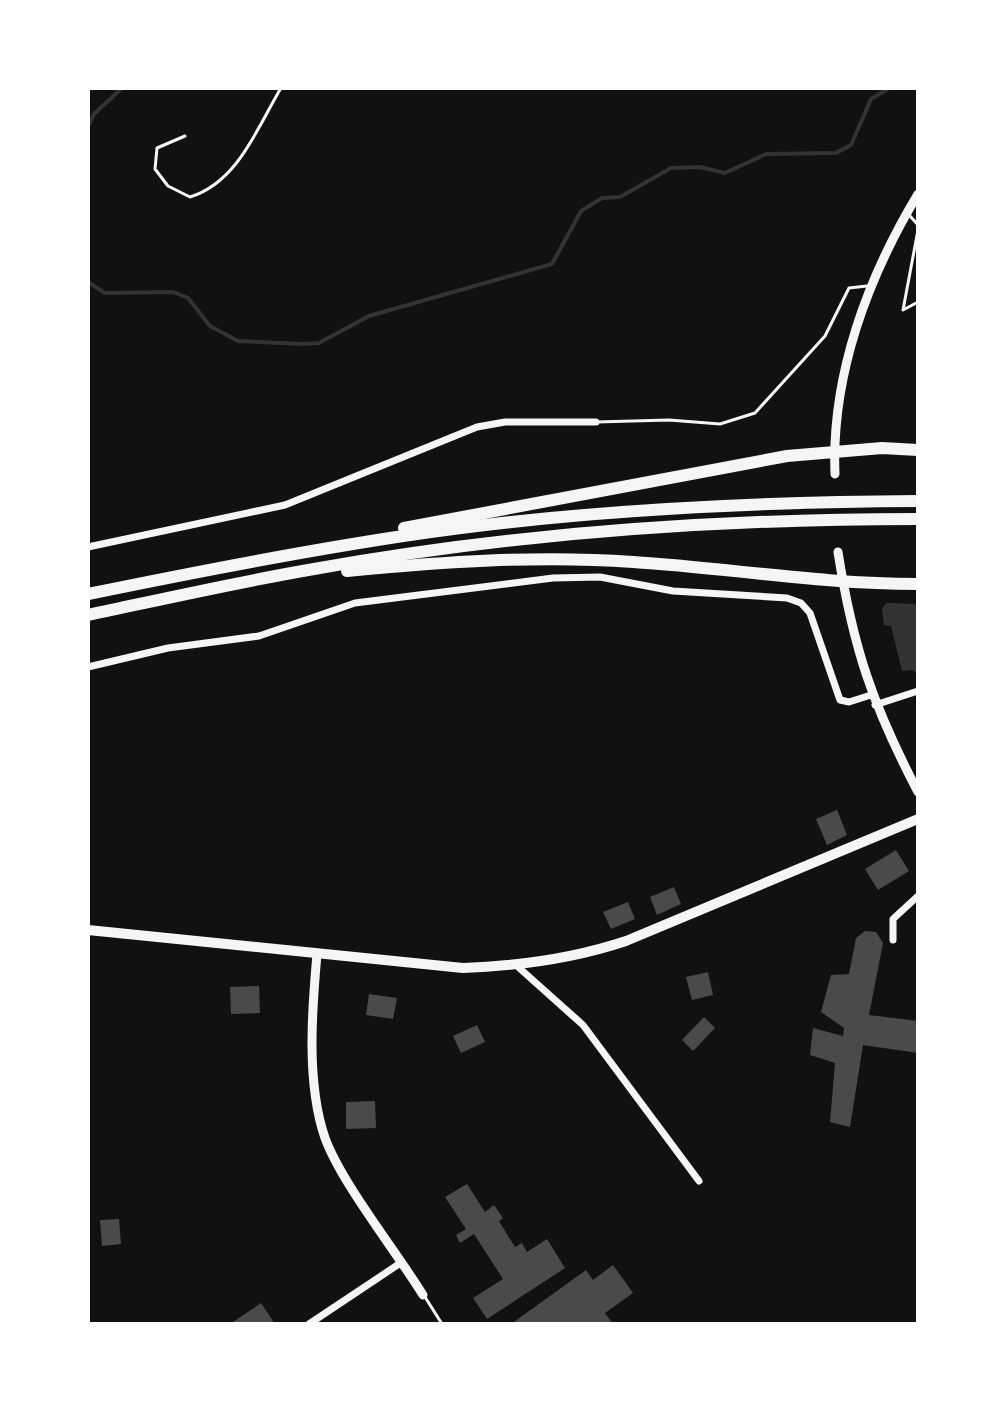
<svg xmlns="http://www.w3.org/2000/svg" width="1006" height="1412" viewBox="0 0 1006 1412" font-family="'Asap Condensed',sans-serif">
  <style>
    .water { fill: #333 }
    .lines { fill: none; stroke-linecap: round; stroke-linejoin: round }
    .stream { stroke: #333; stroke-width: 4 }
    .building { fill: #4a4a4a }
    .service { stroke: #f5f5f5; stroke-width: 3 }
    .minor { stroke: #f5f5f5; stroke-width: 7 }
    .tertiary { stroke: #f5f5f5; stroke-width: 9 }
    .secondary { stroke: #f5f5f5; stroke-width: 10 }
    .motorway { stroke: #f5f5f5; stroke-width: 12 }
  </style>
  <rect width="100%" height="100%" fill="#111"/>
  <polygon class="water" points="886,603 918,604 918,674 912,670 902,671 891,626 884,625 882,609"/>
  <g class="lines">
    <g class="stream">
      <polyline points="88,127 94,114 122,88"/>
      <polyline points="88,222 88,244"/>
      <polyline points="88,282 105,293 173,292 188,298 210,326 238,341 303,344 319,343 369,316 552,264 581,211 602,198 620,197 671,168 700,167 725,173 766,154 836,153 851,145 871,99 889,88"/>
    </g>
  </g>
  <g class="building">
    <polygon points="837,810 847,835 827,845 816,819"/>
    <polygon points="896,850 909,871 878,890 865,869"/>
    <polygon points="674,887 681,904 657,915 650,897"/>
    <polygon points="628,902 635,919 611,929 603,912"/>
    <polygon points="865,931 876,932 883,943 869,1015 918,1021 918,1053 863,1045 850,1127 830,1122 835,1063 810,1055 813,1028 843,1036 844,1028 821,1012 831,975 849,974 856,938"/>
    <polygon points="708,972 713,995 692,1000 686,977"/>
    <polygon points="259,986 260,1013 231,1014 230,987"/>
    <polygon points="369,994 397,998 393,1019 366,1015"/>
    <polygon points="704,1017 715,1028 693,1051 682,1040"/>
    <polygon points="477,1025 485,1042 461,1053 453,1036"/>
    <polygon points="375,1101 376,1128 346,1129 346,1102"/>
    <polygon points="467,1184 485,1212 494,1205 503,1218 499,1221 515,1247 522,1243 527,1252 547,1239 565,1268 487,1319 473,1298 503,1279 474,1234 460,1243 456,1235 466,1229 445,1197"/>
    <polygon points="119,1219 121,1244 102,1246 100,1220"/>
    <polygon points="613,1265 633,1293 605,1313 613,1324 511,1324 586,1270 593,1280"/>
    <polygon points="261,1303 275,1324 230,1324"/>
  </g>
  <g class="lines">
    <g class="service">
      <path d="M185,136L157,148L155,169L168,186L190,197C238,182 257,128 281,88"/>
      <polyline points="910,216 918,225"/>
      <polyline points="918,230 903,310 918,302"/>
      <polyline points="596,422 669,420 720,424 755,413 825,336 849,288 867,286"/>
      <polyline points="425,1297 442,1324"/>
    </g>
    <g class="minor">
      <polyline points="88,547 285,505 477,427 505,422 596,422"/>
      <polyline points="88,667 168,648 259,636 355,603 553,578 600,577 673,591 787,598 801,603 810,613 840,700 849,702 871,695"/>
      <polyline points="875,705 918,691"/>
      <polyline points="893,940 893,919 918,896"/>
      <polyline points="517,966 583,1025 699,1181"/>
      <polyline points="309,1324 402,1262"/>
    </g>
    <g class="tertiary">
      <path d="M835,474C831,375 868,277 918,194"/>
      <path d="M838,552C853,648 873,706 918,792"/>
      <path d="M317,954C312,1010 306,1083 325,1138C342,1184 396,1251 423,1295"/>
    </g>
    <path class="secondary" d="M88,930L463,968C519,966 572,959 626,941L918,819"/>
    <g class="motorway">
      <polyline points="404,528 787,456 882,448 918,450"/>
      <path d="M347,571C441,562 538,555 633,562C728,568 822,584 918,584"/>
      <path d="M88,594C195,572 302,551 410,535C577,510 749,502 918,501"/>
      <path d="M88,615C163,599 238,582 314,569C513,533 716,519 918,519"/>
    </g>
  </g>
  <rect width="1006" height="1412" fill="none" stroke="#ffffff" stroke-width="180"/>
</svg>
